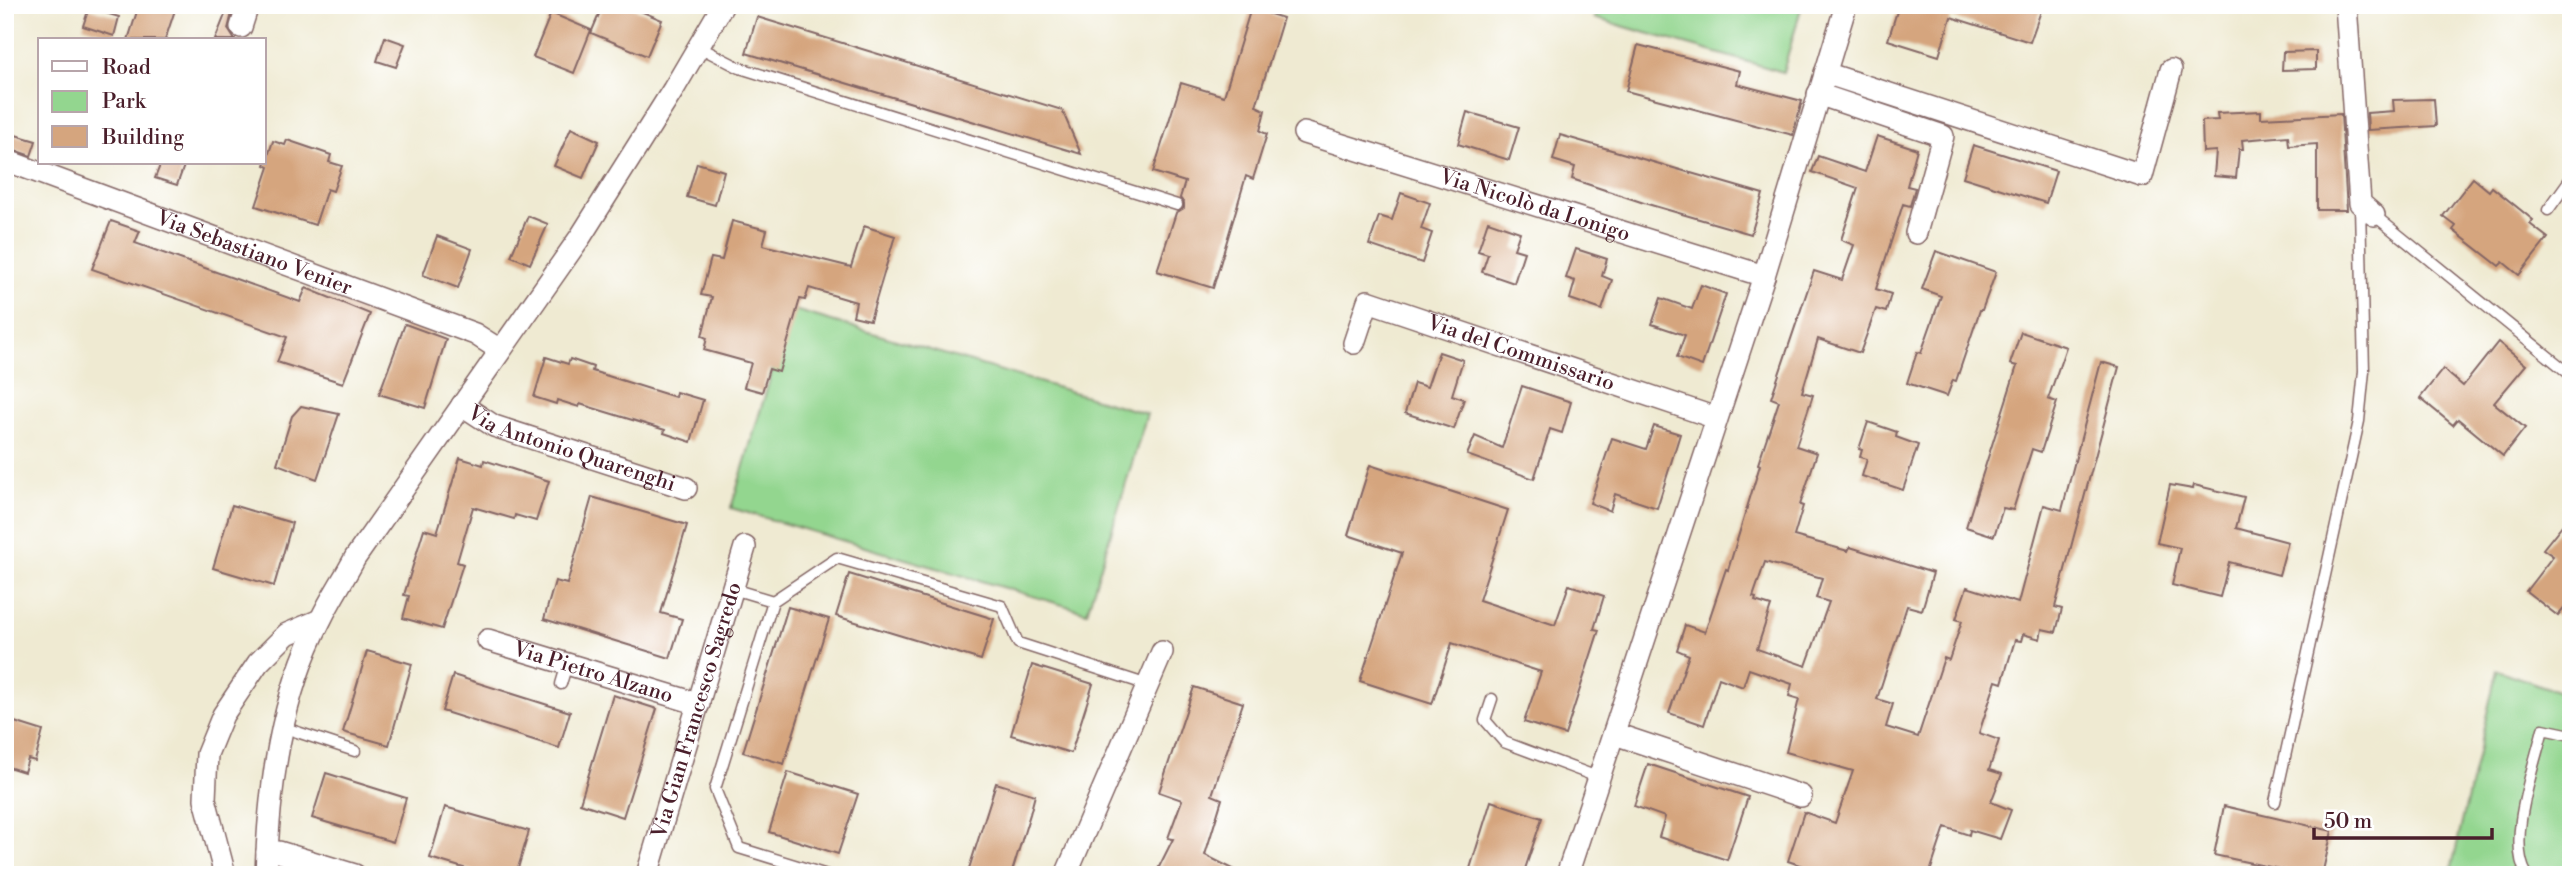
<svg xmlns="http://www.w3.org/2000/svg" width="2576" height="880" viewBox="0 0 2576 880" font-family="'Libre Bodoni',serif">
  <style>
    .green { fill: #93d68f; stroke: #6e7a5d; stroke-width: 2 }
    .building { fill: #d5a57e; fill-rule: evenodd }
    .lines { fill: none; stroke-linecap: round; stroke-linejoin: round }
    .service-casing { stroke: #846665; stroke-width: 13 }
    .minor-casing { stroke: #846665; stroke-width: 24 }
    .service { stroke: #fff; stroke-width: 10 }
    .minor { stroke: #fff; stroke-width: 21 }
    .labels { text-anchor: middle; stroke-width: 6; stroke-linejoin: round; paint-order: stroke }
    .street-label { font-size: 21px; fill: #4a1f2b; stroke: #fff }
  </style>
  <rect width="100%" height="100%" fill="#fff"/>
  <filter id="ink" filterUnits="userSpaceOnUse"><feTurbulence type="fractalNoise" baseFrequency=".0143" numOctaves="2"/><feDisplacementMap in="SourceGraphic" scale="14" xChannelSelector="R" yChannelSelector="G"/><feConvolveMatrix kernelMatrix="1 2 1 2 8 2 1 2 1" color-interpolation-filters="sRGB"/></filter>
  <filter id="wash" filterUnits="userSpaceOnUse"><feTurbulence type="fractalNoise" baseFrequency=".00686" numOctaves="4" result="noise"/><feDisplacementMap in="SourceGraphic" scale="28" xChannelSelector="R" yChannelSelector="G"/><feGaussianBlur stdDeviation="1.57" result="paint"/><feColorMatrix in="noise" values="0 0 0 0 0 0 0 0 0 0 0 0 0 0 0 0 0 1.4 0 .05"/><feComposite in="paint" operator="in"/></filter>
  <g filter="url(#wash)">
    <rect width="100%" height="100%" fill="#efead2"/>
    <g class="green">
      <polygon points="1598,5 1802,5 1783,72 1594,18"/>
      <polygon points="791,309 1147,414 1087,612 731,508"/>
      <polygon points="2497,670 2571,696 2571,875 2450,875"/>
    </g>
    <g id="blocks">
      <g class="building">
        <polygon points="139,5 160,5 175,10 165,40 128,40"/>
        <polygon points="229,5 234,5 228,29 235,40 215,40"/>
        <polygon points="603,5 626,5 662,20 647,56 591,33"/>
        <polygon points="1899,5 2023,5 2041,11 2030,42 1951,17 1939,56 1888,40"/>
        <polygon points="89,8 119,17 114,36 83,26"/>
        <polygon points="1251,8 1283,18 1256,106 1265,110 1260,131 1267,134 1253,179 1246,176 1213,288 1157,271 1176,213 1184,208 1184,203 1180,198 1185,182 1153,172 1181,83 1224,96"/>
        <polygon points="551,13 591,30 574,73 533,57"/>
        <polygon points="757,17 1062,110 1081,154 746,53"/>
        <polygon points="385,37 405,44 396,67 377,61"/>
        <polygon points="1638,45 1740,71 1737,84 1802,101 1793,135 1626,91"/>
        <polygon points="2316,51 2316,69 2282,70 2283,52"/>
        <polygon points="2434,99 2436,126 2368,130 2367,113 2394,111 2393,100"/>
        <polygon points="2261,111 2261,118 2341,114 2347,210 2317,210 2317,144 2289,146 2288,136 2242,140 2243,149 2239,149 2236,178 2214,176 2216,151 2203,152 2202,121 2218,120 2217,113"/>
        <polygon points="1467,112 1519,127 1509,160 1458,144"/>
        <polygon points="571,128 599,141 583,178 554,166"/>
        <polygon points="5,132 36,141 31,156 5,147"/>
        <polygon points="1560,135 1763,194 1751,234 1644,203 1572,179 1575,167 1553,160"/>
        <path d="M1877,136L1917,149L1907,186L1915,188L1910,206L1903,204L1876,289L1891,294L1886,312L1876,309L1860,353L1818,339L1802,392L1813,395L1796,446L1817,453L1800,505L1803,506L1794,536L1848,551L1850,547L1933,573L1922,610L1907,606L1877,699L1893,704L1886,727L1918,737L1944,658L1949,660L1962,621L1956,619L1967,587L2018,603L2044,505L2062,510L2101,362L2119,367L2055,607L2062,609L2056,632L2042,629L2040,639L2023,634L2021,641L2015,640L2002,683L1996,681L1979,733L1999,740L1989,770L2002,774L1991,802L2011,810L2000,839L1970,830L1969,835L1945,827L1929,875H1829L1788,861L1804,812L1835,823L1853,771L1786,752L1799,699L1789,696L1792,684L1749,669L1743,687L1719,678L1704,725L1669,713L1689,655L1677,650L1685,625L1705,632L1726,569L1728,570L1760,465L1758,464L1779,401L1771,398L1814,271L1842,280L1854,245L1841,240L1858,188L1812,172L1818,156L1865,172ZM1765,562L1822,578L1816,598L1829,602L1806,666L1757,649L1771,606L1755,601L1756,598L1753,597Z"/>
        <polygon points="287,140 331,155 329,162 342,166 333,191 327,189 315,225 256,206 269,167 265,165 273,141 285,145"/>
        <polygon points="1973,145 2056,171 2046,203 1963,177"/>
        <polygon points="161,163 185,163 177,185 155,178"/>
        <polygon points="697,163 724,171 715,205 687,197"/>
        <polygon points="2473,178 2489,191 2492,187 2533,220 2530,224 2548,238 2519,275 2503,262 2499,266 2453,230 2456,226 2443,216"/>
        <polygon points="1401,193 1430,203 1421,229 1432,233 1422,263 1369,245 1379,216 1392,220"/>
        <polygon points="528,216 548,224 530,264 511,256"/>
        <polygon points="111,221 140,231 135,243 300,302 306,288 370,314 343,383 277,362 287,337 92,269"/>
        <polygon points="732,221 767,230 763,245 851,267 864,226 895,236 870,320 853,316 856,302 809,288 805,300 800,299 779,372 769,369 762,392 744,387 751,363 704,350 707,338 702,336 712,297 701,295 711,258 722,260"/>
        <polygon points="1488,221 1520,232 1514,249 1524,252 1514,283 1482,272 1488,254 1478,251"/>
        <polygon points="437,236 472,249 458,288 423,275"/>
        <polygon points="1576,249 1607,259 1602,276 1612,280 1602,310 1570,299 1575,281 1566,278"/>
        <polygon points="1936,251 1996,272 1982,310 1980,310 1956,381 1953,380 1947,396 1907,383 1917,352 1921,353 1941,296 1922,289"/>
        <polygon points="1701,285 1726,294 1702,366 1677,357 1685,335 1652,324 1661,298 1692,309"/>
        <polygon points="405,324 446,339 425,408 379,394"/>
        <polygon points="2021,332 2066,347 2048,399 2057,402 2041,452 2032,449 2013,510 2003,508 1994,536 1966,527 2017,366 2010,364"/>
        <polygon points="2498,342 2526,365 2494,403 2525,428 2503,456 2458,419 2453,425 2420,398 2443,369 2463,386"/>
        <polygon points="1439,352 1463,360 1452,395 1464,399 1454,429 1405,413 1414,383 1427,387"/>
        <polygon points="546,357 568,364 570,359 593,367 592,371 675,397 676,392 703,400 691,442 664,433 665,430 580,404 579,407 557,400 556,404 534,397"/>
        <polygon points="1522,386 1571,402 1562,433 1550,429 1534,479 1467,455 1475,436 1502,448"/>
        <polygon points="301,406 339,414 317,479 277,464 292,416"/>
        <polygon points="1868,422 1897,432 1896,437 1918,445 1903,490 1862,476 1867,459 1860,457 1862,450 1859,449"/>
        <polygon points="1654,426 1680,434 1657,508 1615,494 1610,511 1590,503 1612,438 1646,449"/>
        <polygon points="460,458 483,465 484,460 549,481 536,521 515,515 514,519 473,507 457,562 463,564 442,629 403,618 409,596 404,595 424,529 437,533"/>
        <polygon points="1370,465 1508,510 1479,600 1555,625 1569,585 1604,596 1594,629 1599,630 1565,735 1524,722 1541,672 1452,643 1432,704 1360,681 1402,553 1348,535"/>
        <polygon points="2170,485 2193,489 2194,485 2244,497 2236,528 2288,542 2279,575 2229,562 2220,597 2172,585 2180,548 2157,543"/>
        <polygon points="592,497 687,525 661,613 682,619 670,658 544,619 555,581 567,584"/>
        <polygon points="232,505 292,523 274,586 213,568"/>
        <polygon points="2571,514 2571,600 2558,616 2526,591 2553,556 2543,549"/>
        <polygon points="849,574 994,619 981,660 836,616"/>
        <polygon points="788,607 829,619 784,764 743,752"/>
        <polygon points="367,651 412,664 389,745 343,732"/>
        <polygon points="1032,665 1093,684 1071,753 1011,735"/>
        <polygon points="453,675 570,712 559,748 442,711"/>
        <polygon points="1194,687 1243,703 1212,795 1222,799 1205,855 1245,875 1155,875 1173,839 1168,838 1182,800 1159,792"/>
        <polygon points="613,695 657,709 623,817 580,803"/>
        <polygon points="5,719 43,731 35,761 28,759 24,772 5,766"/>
        <polygon points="1648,764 1748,797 1727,860 1659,837 1665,817 1634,806"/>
        <polygon points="788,772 858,794 838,854 769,832"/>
        <polygon points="326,773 406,798 393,842 312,818"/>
        <polygon points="996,783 1035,795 1030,814 1011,875 967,875"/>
        <polygon points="1491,801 1542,818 1523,875 1468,875"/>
        <polygon points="2224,806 2332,831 2322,875 2307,875 2214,855"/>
        <polygon points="445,807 529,831 516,875 487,875 430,858"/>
      </g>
    </g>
  </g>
  <g filter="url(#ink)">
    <use href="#blocks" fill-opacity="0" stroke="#846665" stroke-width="2"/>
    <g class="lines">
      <g class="service-casing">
        <g id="service">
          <polyline points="699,47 740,68 1177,205"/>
          <polyline points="2548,210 2571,178"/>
          <polyline points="2374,215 2571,375"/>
          <polyline points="733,589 773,601"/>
          <polyline points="561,684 567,664"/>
          <polyline points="1492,699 1485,720 1504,742 1600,778"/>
          <polyline points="282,727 355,751"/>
          <polyline points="2275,802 2359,421 2364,371 2360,206"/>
          <polyline points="827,875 739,848 715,789 773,601 837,558 1002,606 1018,643 1148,685"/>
          <path d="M2527,875C2506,842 2534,767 2543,729L2571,735"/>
        </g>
      </g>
      <g class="minor-casing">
        <g id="minor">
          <polyline points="2346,5 2360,203 2374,215"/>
          <polyline points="241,27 248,5"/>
          <polyline points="1825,73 2142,176 2171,70"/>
          <polyline points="1818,94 1943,136 1916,233"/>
          <path id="s1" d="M1304,133L1764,276"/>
          <path id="s2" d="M5,160L475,334L500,350"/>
          <path id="s3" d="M1354,343L1368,301L1716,418"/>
          <path id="s4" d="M462,405L494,426L686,488"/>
          <path id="s5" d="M488,640L699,704"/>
          <polyline points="1615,734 1801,796"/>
          <polyline points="267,852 279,852 355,875"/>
          <polyline points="225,875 205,799 207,754 223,715 258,663 287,634 320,620"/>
          <path d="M266,875C269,787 280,698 321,619C331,598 344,579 355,558L581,236L673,90L723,5"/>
          <path id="s6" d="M647,875L745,547"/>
          <polyline points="1066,875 1162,652"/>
          <polyline points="1567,875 1764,276 1846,5"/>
        </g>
      </g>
      <use href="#service" class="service"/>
      <use href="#minor" class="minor"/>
    </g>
  </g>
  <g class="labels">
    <g class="street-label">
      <text dy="7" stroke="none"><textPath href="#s1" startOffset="242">Via Nicolò da Lonigo</textPath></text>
      <text dy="7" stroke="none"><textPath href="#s2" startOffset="266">Via Sebastiano Venier</textPath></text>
      <text dy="7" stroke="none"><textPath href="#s3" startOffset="206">Via del Commissario</textPath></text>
      <text dy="7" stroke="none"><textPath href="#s4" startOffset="119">Via Antonio Quarenghi</textPath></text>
      <text dy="7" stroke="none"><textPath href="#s5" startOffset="110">Via Pietro Alzano</textPath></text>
      <text dy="7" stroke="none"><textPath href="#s6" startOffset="172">Via Gian Francesco Sagredo</textPath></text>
    </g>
  </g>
  <rect width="2576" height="880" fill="none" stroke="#fff" stroke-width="28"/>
  <rect x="38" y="38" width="228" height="126" fill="#ffffff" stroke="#b7a5aa" stroke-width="2"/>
  <rect x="52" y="61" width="35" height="10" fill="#ffffff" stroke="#b7a5aa" stroke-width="2"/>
  <text x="102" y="74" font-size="21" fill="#4a1f2b">Road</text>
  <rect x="52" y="91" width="35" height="21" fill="#93d68f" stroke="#b7a5aa" stroke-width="2"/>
  <text x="102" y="108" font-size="21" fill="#4a1f2b">Park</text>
  <rect x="52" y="126" width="35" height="21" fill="#d5a57e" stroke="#b7a5aa" stroke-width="2"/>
  <text x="102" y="144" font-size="21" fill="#4a1f2b">Building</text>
  <path d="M2314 828v10h178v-10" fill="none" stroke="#4a1f2b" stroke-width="3.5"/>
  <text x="2324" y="828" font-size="21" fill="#4a1f2b" stroke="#ffffff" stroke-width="5" paint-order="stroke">50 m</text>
</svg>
